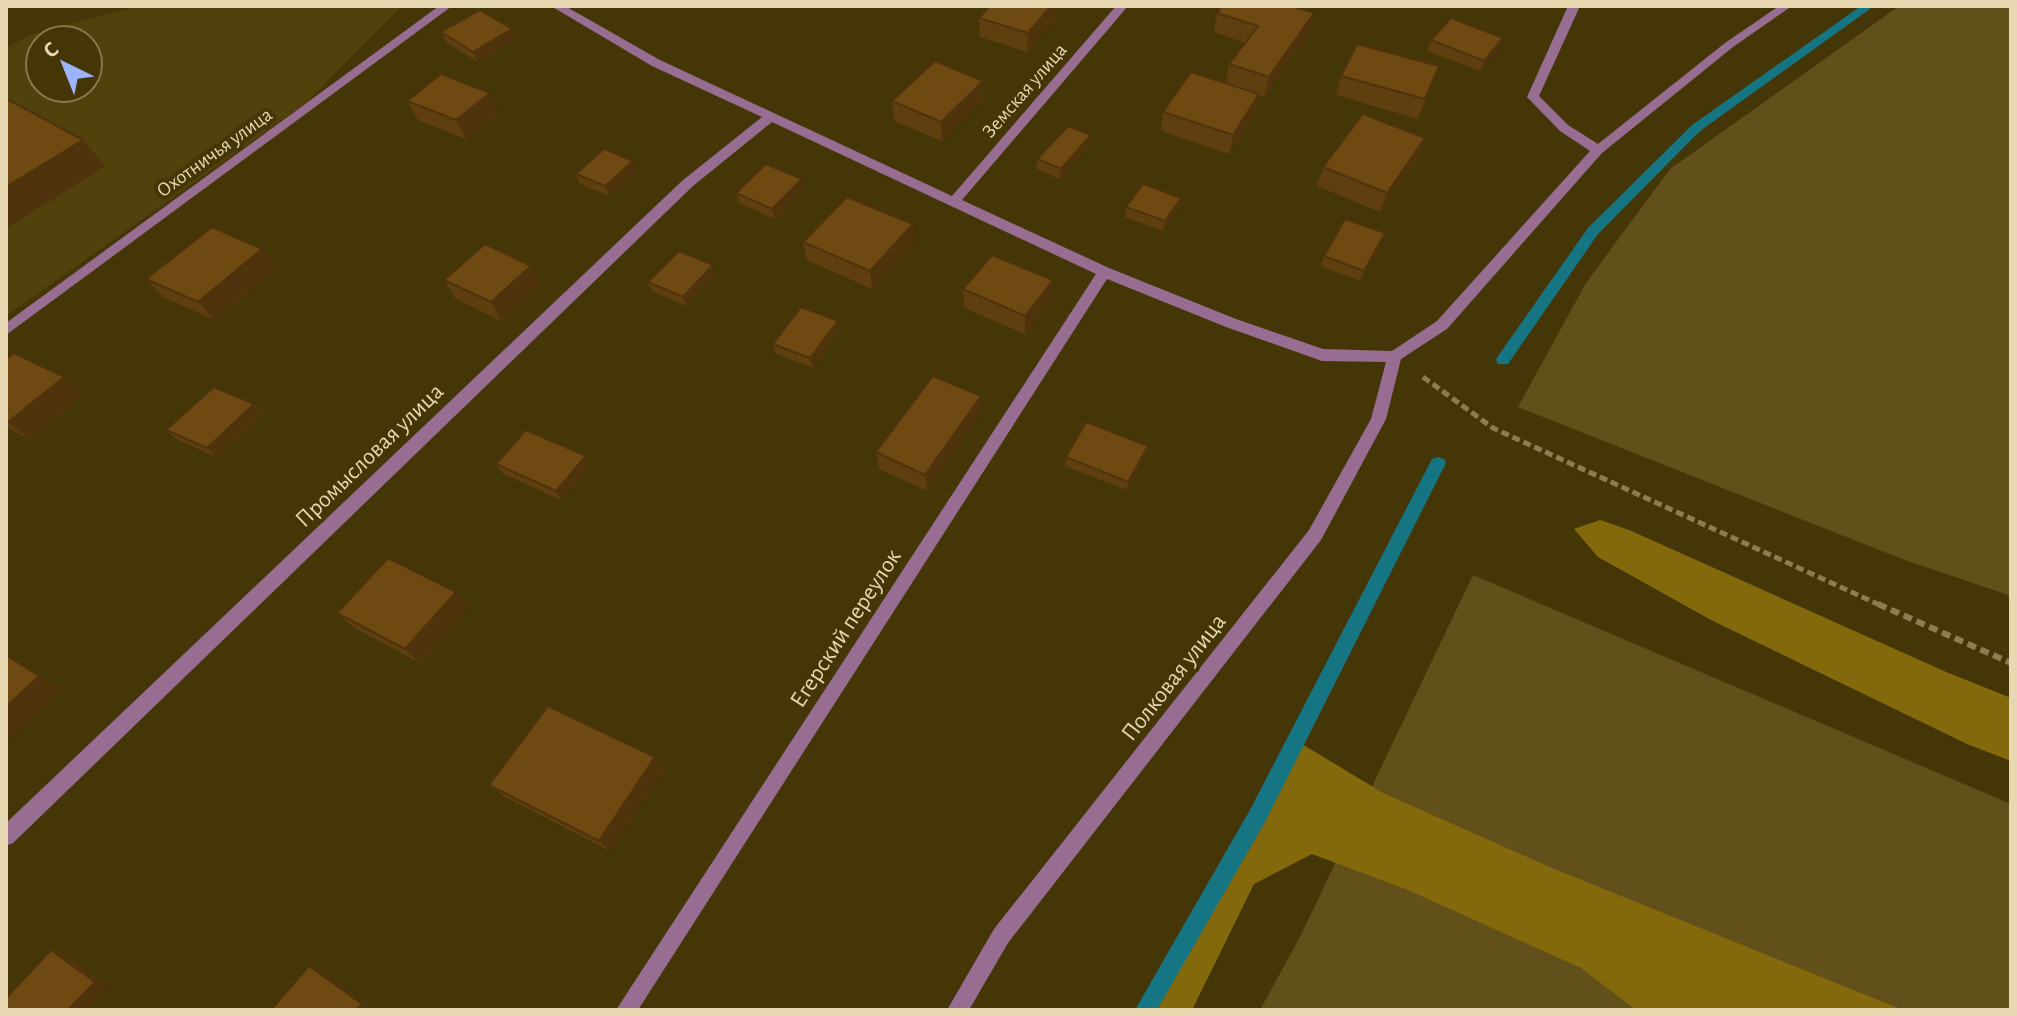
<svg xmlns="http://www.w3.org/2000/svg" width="2017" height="1016" viewBox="0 0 2017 1016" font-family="'Alegreya Sans',sans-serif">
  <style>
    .built { fill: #51410d; fill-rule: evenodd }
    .green { fill: #615019 }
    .forest { fill: #84690c }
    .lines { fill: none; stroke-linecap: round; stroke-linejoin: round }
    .stream { fill: #157583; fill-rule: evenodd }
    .path-far1 { stroke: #8c7d52; stroke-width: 5; stroke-dasharray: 8 4; stroke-linecap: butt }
    .path { stroke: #8c7d52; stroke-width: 6; stroke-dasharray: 9 5; stroke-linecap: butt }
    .street { fill: #976d92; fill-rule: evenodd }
    .wall { fill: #5f3f0f }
    .shaded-wall { fill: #4e330d }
    .building { fill: #6f4912; stroke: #4e330d; stroke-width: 2 }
    .labels { text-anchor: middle; stroke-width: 8; stroke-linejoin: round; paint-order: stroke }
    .far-street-label { font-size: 20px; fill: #e7d8b2; stroke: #453608 }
    .street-label { font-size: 24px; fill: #e7d8b2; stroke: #453608 }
  </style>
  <rect width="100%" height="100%" fill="#453608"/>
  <path class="built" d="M140,6H402L306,103L6,316V48L29,35ZM40,40H88V88H40Z"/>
  <g class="green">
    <polygon points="1899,6 2011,6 2011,596 1902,559 1518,407 1586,283 1670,169"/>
    <polygon points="1473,575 2011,804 2011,1010 1260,1010 1300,937"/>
  </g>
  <g class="forest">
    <polygon points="1600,520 1629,530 1944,671 2011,698 2011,761 1967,744 1711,620 1598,557 1574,529"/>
    <polygon points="1292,738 1383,793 1552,868 1903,1010 1636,1010 1581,968 1408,890 1312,854 1254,884 1192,1010 1141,1010"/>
  </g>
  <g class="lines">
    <g class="stream">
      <polygon points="1861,6 1874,6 1700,131 1598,234 1508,364 1498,364 1496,360 1498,356 1588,228 1692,125"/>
      <polygon points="1438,457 1444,459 1446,463 1265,822 1157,1010 1135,1010 1251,808 1432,459"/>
    </g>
    <polyline class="path-far1" points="1423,377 1493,428 1882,606"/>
    <polyline class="path" points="1878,604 2011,663"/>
    <g class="street">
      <polygon points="439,6 452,6 6,335 6,323"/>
      <polygon points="551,6 565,6 660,60 952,196 1116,6 1128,6 962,200 1109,268 1236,319 1323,349 1392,351 1437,321 1590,151 1560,131 1527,97 1568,6 1580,6 1539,96 1568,125 1598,144 1725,43 1779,6 1792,6 1733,47 1602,153 1447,329 1401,359 1386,419 1321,540 1008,943 969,1010 947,1010 994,929 1309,530 1371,419 1386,362 1322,361 1226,327 1107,279 638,1010 616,1010 1096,274 772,122 693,186 13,843 6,846 6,823 683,180 762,117 652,66"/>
    </g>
  </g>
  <g class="wall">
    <polygon points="990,6 1056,6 1055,20 1027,52 980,37 979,18"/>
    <polygon points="1217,13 1314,13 1309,32 1264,97 1259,95 1255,113 1229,154 1161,131 1163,112 1226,83 1229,64 1245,43 1214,32"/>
    <polygon points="512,29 517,39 478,62 446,42 441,32"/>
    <polygon points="1431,40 1499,48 1480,71 1427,51"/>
    <polygon points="1439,66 1418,119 1336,95 1341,76"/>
    <polygon points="983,81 983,100 942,141 894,121 892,101"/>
    <polygon points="407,101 499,112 466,139 418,120"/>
    <polygon points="1425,138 1418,157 1380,212 1317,186 1323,167"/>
    <polygon points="1090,145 1060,179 1037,169 1037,159"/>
    <polygon points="637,171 609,196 580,184 576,174"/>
    <polygon points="804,189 775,219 739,203 736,193"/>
    <polygon points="1181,198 1180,208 1163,231 1125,217 1126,207"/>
    <polygon points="803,242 914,243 872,289 807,260"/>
    <polygon points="1381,243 1360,281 1321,266 1324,256"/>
    <polygon points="277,268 214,320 163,297 146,279"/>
    <polygon points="716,275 686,306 652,291 648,282"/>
    <polygon points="444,280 540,284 501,321 455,298"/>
    <polygon points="1053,280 1052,298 1025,334 964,308 963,289"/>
    <polygon points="838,321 840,331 813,368 775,353 773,344"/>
    <polygon points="6,359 64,377 84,395 30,439 6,427"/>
    <polygon points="254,404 263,413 216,457 176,439 166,430"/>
    <polygon points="981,413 927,491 879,469 876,452"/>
    <polygon points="1148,446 1146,455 1127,490 1065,466 1066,457"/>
    <polygon points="496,464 590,465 561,500 502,473"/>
    <polygon points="469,607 420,663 353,627 337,613"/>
    <polygon points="655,757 664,769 610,851 503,796 489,785"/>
  </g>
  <g class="shaded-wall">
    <polygon points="1051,6 1056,6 1055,20 1027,52 1028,33"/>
    <polygon points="1314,13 1309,32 1264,97 1269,77"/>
    <polygon points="512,29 517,39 478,62 473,52"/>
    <polygon points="1503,38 1499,48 1480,71 1484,61"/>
    <polygon points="983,81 983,100 942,141 941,122"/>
    <polygon points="490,93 499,112 466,139 456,120"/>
    <polygon points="1259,94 1255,113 1229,154 1233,135"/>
    <polygon points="1091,135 1090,145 1060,179 1061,169"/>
    <polygon points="1425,138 1418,157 1380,212 1387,193"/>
    <polygon points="83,140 105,166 6,229 6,187"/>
    <polygon points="633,161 637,171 609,196 605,186"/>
    <polygon points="802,179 804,189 775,219 772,209"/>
    <polygon points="1181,198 1180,208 1163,231 1165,221"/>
    <polygon points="913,224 914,243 872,289 870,271"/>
    <polygon points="1385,233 1381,243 1360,281 1364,271"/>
    <polygon points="262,249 277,268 214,320 198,302"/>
    <polygon points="713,265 716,275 686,306 683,297"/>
    <polygon points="531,266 540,284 501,321 491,302"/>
    <polygon points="1053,280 1052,298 1025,334 1025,316"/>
    <polygon points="838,321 840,331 813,368 810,358"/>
    <polygon points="64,377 84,395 30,439 8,422"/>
    <polygon points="981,396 981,413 927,491 925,475"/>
    <polygon points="254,404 263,413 216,457 207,448"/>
    <polygon points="1148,446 1146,455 1127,490 1128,482"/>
    <polygon points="586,456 590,465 561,500 556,491"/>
    <polygon points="456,592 469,607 420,663 405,649"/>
    <polygon points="6,653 63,690 6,743"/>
    <polygon points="655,757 664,769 610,851 599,841"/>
    <polygon points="51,950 65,954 109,985 86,1010 68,1010"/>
    <polygon points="309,966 319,969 372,1007 370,1010 357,1010"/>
  </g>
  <g class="building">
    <polygon points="990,6 1051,6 1028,33 979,18"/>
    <polygon points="1222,6 1291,6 1314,13 1269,77 1229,64 1258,26 1217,13"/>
    <polygon points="480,10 512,29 473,52 441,32"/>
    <polygon points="1451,18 1503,38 1484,61 1431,40"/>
    <polygon points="1357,44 1439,66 1425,99 1341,76"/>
    <polygon points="935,61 983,81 941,122 892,101"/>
    <polygon points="1191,72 1259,94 1233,135 1163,112"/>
    <polygon points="441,74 490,93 456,120 407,101"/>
    <polygon points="9,100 83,140 6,187 6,101"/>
    <polygon points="1363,114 1425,138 1387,193 1323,167"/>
    <polygon points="1068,126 1091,135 1061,169 1037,159"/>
    <polygon points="604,149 633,161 605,186 576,174"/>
    <polygon points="766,164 802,179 772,209 736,193"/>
    <polygon points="1143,184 1181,198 1165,221 1126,207"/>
    <polygon points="847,197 913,224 870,271 803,242"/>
    <polygon points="1345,219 1385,233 1364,271 1324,256"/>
    <polygon points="212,227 262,249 198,302 146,279"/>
    <polygon points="485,244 531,266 491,302 444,280"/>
    <polygon points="679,251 713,265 683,297 648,282"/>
    <polygon points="992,255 1053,280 1025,316 963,289"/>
    <polygon points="801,307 838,321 810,358 773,344"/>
    <polygon points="14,353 64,377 8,422 6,420 6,359"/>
    <polygon points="933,376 981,396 925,475 876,452"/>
    <polygon points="214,387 254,404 207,448 166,430"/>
    <polygon points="1086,422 1148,446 1128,482 1066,457"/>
    <polygon points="526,430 586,456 556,491 496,464"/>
    <polygon points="388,558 456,592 405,649 337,613"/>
    <polygon points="6,655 39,676 6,707"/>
    <polygon points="548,706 655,757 599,841 489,785"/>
    <polygon points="51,950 95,982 68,1010 6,1010 6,998"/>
    <polygon points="309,966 362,1004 357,1010 271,1010"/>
  </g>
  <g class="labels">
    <g class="far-street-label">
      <text transform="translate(1024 90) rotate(-49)" y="7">Земская улица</text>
      <text transform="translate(214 152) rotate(-36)" y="7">Охотничья улица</text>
    </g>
    <g class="street-label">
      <text transform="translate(369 455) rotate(-44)" y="8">Промысловая улица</text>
      <text transform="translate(845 628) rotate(-57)" y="8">Егерский переулок</text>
      <text transform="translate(1173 677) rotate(-52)" y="8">Полковая улица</text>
    </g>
  </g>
  <rect width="2017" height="1016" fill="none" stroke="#e7d8b2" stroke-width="16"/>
  <g transform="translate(64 64) rotate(317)"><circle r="38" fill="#453608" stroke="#86774c" stroke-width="2"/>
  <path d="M0-6L14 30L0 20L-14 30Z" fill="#9db4fd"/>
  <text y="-12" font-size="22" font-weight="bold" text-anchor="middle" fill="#e7d8b2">С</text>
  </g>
</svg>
